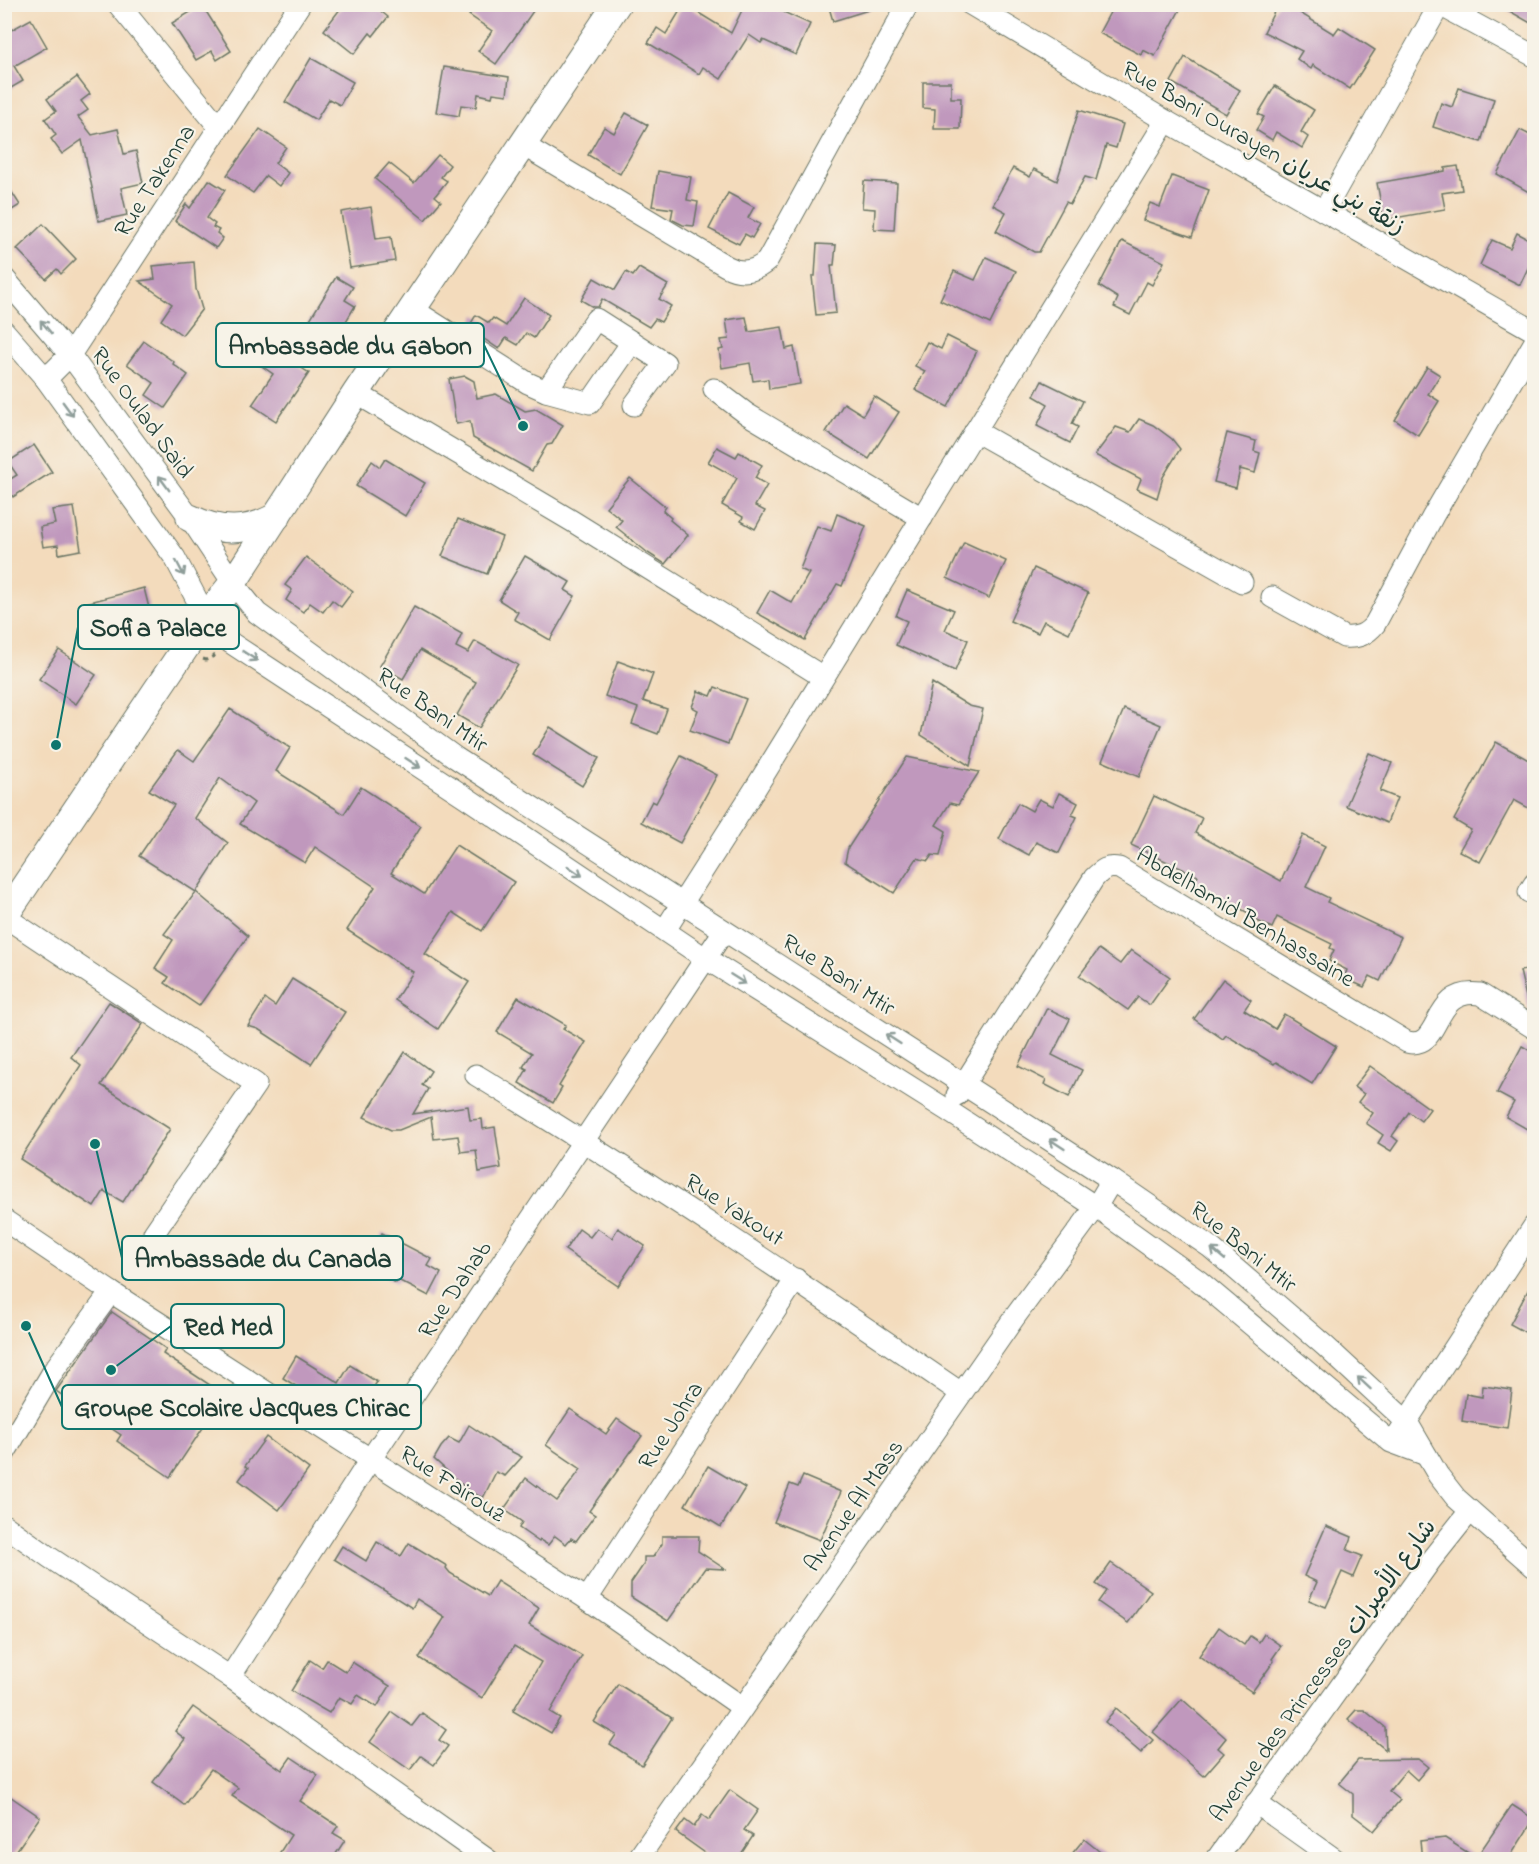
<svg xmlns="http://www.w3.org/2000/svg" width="1539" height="1864" viewBox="0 0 1539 1864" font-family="'Indie Flower','Playpen Sans Arabic',sans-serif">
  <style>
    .building { fill: #c098bd }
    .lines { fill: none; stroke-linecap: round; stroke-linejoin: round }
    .minor-casing { stroke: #697464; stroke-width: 23 }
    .major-casing { stroke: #697464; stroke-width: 29 }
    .path { stroke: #697464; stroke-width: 3; stroke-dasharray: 4.5 4.5; stroke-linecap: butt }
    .minor { stroke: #fff; stroke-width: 21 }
    .major { stroke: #fff; stroke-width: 27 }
    .oneway { stroke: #8f9e9a }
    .labels { text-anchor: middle; stroke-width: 4.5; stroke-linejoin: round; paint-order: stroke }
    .street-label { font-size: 24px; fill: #1f3d34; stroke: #f7f3e8 }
    .leader { fill: none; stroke: #0f766e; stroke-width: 2 }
    .callout-dot { fill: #0f766e; stroke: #f7f3e8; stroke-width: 2 }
    .callout { fill: #f7f3e8; stroke: #0f766e; stroke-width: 2 }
    .callout-label { font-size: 26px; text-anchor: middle; font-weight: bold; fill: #1f3d34 }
  </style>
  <rect width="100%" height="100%" fill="#f7f3e8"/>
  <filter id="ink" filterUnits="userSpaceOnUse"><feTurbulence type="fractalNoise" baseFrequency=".0167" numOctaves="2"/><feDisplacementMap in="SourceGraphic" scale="12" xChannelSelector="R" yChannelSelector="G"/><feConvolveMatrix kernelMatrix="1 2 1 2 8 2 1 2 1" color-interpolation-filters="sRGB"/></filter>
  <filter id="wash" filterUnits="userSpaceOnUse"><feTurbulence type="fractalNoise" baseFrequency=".008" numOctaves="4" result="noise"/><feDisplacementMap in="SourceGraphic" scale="24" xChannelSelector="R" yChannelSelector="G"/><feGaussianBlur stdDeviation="1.35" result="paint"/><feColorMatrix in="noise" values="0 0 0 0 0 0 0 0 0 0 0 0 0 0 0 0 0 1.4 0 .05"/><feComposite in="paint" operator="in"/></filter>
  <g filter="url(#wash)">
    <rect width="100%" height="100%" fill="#f3dbbc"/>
    <g id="blocks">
      <g class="building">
        <polygon points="344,4 372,4 388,17 373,36 370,33 354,54 324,30"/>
        <polygon points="476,4 538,4 496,64 478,51 492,31 469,15"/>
        <polygon points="684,4 731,33 745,4 766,4 810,24 796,55 763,40 761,43 749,35 721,79 703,67 699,74 648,43 657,28 666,34"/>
        <polygon points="828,4 875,4 875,8 833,21"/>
        <polygon points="1126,4 1183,4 1155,56 1143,50 1141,55 1099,33 1114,5 1123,10"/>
        <polygon points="1278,4 1304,4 1300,13 1334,34 1339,27 1375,50 1350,89 1313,65 1311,69 1297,59 1302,51 1264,32"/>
        <polygon points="1497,4 1534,4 1534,25"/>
        <polygon points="202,5 231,51 217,60 212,51 196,60 172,23"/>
        <polygon points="31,19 47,47 14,66 23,81 4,92 4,34"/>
        <polygon points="1185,57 1240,90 1226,114 1171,82"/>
        <polygon points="311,58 353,82 340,105 329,99 316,120 285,102"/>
        <polygon points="444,67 509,77 507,95 493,93 492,97 478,94 476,107 461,105 459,116 436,112"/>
        <polygon points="77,77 90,94 81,101 88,110 78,117 92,135 118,129 124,154 136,151 143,183 121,188 127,215 99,221 82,140 62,154 51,139 56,135 45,119 56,111 47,99"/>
        <polygon points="923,82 951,82 951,98 961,98 960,129 934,129 935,109 923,108"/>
        <polygon points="1275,86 1314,110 1301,132 1308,137 1302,148 1276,132 1272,140 1256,130 1264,117 1258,114"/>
        <polygon points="1459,88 1494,99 1481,142 1433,127 1441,103 1452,107"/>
        <polygon points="1079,110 1123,124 1116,148 1106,145 1096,180 1085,177 1070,204 1066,202 1039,252 1034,252 996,231 1006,212 993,205 1013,168 1030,177 1034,169 1057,181"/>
        <polygon points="626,113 648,125 620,174 588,155 604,127 614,133"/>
        <polygon points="260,129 286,147 275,163 288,173 279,186 266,176 253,193 227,175"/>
        <polygon points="1520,130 1534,137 1534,195 1497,174"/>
        <polygon points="438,155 450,165 441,177 447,181 435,196 441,201 425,220 375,179 389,163 414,183"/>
        <polygon points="1458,166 1462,190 1442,193 1445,209 1384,220 1377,183 1445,171 1445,168"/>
        <polygon points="658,171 691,177 687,200 698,202 694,226 683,225 671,219 673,209 652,206"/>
        <polygon points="1172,176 1209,190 1192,237 1143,220 1150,203 1160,207"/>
        <polygon points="4,180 20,205 4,215"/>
        <polygon points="209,180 225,190 207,218 215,224 213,227 219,230 217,233 223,238 216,248 175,221 186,204 190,208"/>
        <polygon points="864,181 897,183 894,230 874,229 875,209 862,208"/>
        <polygon points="728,193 754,207 748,218 760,224 752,238 745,234 739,244 709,229"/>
        <polygon points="371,207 376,239 391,237 395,261 350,268 341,212"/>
        <polygon points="43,224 76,259 61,274 57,269 46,279 17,249"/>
        <polygon points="1517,233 1534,242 1534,255 1520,285 1480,265 1492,240 1510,248"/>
        <polygon points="1122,241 1164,262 1152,285 1147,282 1130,315 1114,307 1118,298 1099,286"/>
        <polygon points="817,244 836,245 834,265 831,265 836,313 816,315 812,276 815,276"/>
        <polygon points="986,257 1016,271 990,324 940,300 954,271 975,280"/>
        <polygon points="194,262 196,289 202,309 182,335 161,320 172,304 139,281 155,279 153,266"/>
        <polygon points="639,268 668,285 659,299 671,306 661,322 655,319 649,327 602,299 598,307 593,307 581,300 594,278 615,290 626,272 633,276"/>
        <polygon points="336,277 353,287 345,300 355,306 338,335 326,328 323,334 307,324"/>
        <polygon points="524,298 549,315 534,338 526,333 518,345 506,338 499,349 468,328 476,315 489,323 493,318 506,326"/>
        <polygon points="746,317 749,332 782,327 786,349 794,347 800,384 769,389 768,379 753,381 750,363 722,368 719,350 723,349 721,340 729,339 726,320"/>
        <polygon points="947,336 977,351 948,407 915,390 925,371 915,366 927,342 941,349"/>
        <polygon points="144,341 174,362 173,364 188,375 165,408 146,395 154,383 127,364"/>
        <polygon points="270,347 309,373 276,421 252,405 273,374 259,364"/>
        <polygon points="1427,367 1440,375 1428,394 1439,401 1418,435 1395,420"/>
        <polygon points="465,376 474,381 477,398 496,394 525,411 536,409 563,425 552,444 547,445 532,471 473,438 470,421 456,424 449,379"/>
        <polygon points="1042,381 1083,401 1072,424 1078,427 1070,443 1037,426 1048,404 1034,396"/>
        <polygon points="874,396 899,412 869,459 826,432 844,403 863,415"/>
        <polygon points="1139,419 1153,425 1172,439 1180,449 1163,477 1157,498 1137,489 1141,479 1095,455 1116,427 1130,432"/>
        <polygon points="1227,433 1256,441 1254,451 1260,453 1255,473 1240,469 1236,488 1214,482"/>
        <polygon points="34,445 52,472 13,497 4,483 17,475 8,462"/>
        <polygon points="717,447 736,457 739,452 762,465 755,478 767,485 755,506 765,511 755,529 741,521 743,517 722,505 737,478 708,462"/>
        <polygon points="385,459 425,483 405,516 356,486 372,461 380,467"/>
        <polygon points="630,478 666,507 663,511 671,518 670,520 688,535 665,564 648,553 616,527 622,520 606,507"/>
        <polygon points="74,507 81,550 59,554 58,545 43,547 40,527 55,524 52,510"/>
        <polygon points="837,514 866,526 842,586 837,584 805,640 757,613 770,590 792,603 809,573 800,569 817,526 831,531"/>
        <polygon points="458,519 502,537 487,574 442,556"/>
        <polygon points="964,542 1006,561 989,598 947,578"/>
        <polygon points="525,556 570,582 565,590 575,596 550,640 514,619 518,612 499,600"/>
        <polygon points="306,557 353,591 341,607 332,600 323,612 310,603 303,612 286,600 292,590 285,585"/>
        <polygon points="1034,568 1088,593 1069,633 1044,621 1038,633 1010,621"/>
        <polygon points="144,588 150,612 144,613 147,625 101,636 98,623 87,626 82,604"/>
        <polygon points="907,590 954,610 945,630 968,640 955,671 896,645 907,621 896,616"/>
        <polygon points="414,607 462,634 456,647 468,653 475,641 518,665 479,728 457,715 476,682 420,650 403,679 380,666"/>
        <polygon points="59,650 96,675 76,704 39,679"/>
        <polygon points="618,661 653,674 643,701 667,709 658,734 632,724 638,708 605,696"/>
        <polygon points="932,683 969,706 983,709 970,766 921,735"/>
        <polygon points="715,687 746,699 728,744 690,730 698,710 692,707 698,691 711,696"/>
        <polygon points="230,709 290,748 276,771 344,814 361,787 421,826 391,873 424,894 456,845 514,882 482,931 453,912 425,954 469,982 438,1029 395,1000 413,972 347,930 375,887 315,847 305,863 240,824 254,803 220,778 195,818 228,843 196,892 139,856 174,805 149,790 178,750 194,761"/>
        <polygon points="1124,709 1161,725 1139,777 1102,761"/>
        <polygon points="550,727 599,758 582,786 533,755"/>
        <polygon points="1496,742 1534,763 1534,811 1514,800 1480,862 1459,851 1471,830 1454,820"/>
        <polygon points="1369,753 1392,763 1380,791 1397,798 1387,823 1346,806"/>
        <polygon points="681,756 717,775 680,843 641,822 652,801 656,803"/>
        <polygon points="907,757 979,772 958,805 950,803 936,825 946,831 940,856 932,855 928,861 917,858 894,893 845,862 848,848"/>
        <polygon points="1059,793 1078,803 1072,815 1077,817 1059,853 1036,842 1029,855 999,839 1018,803 1032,811 1039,799 1053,806"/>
        <polygon points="1154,796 1202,818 1195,833 1281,881 1303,835 1325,846 1306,887 1329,898 1327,902 1401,937 1380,981 1370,976 1364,987 1344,978 1347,970 1329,961 1334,950 1330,948 1332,944 1277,917 1272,928 1251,918 1252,915 1194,883 1198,876 1131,845"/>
        <polygon points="196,892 248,936 199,1006 165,983 169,977 155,968 173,940 164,934"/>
        <polygon points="1099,949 1120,964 1131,950 1170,977 1150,1005 1138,997 1128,1010 1079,976"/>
        <polygon points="1534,968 1534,1009 1529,1010 1520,971"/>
        <polygon points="292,979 345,1012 311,1064 258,1029 248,1026 265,999 275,1006"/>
        <polygon points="1223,979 1251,1000 1244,1010 1275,1029 1284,1014 1336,1046 1312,1084 1276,1062 1274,1064 1226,1035 1223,1039 1194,1019"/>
        <polygon points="518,997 566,1025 563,1029 586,1042 559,1086 562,1088 553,1103 519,1083 527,1069 523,1067 532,1053 497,1032"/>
        <polygon points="109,1002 143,1024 101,1085 170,1129 123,1202 104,1191 94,1207 20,1159 81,1065 71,1057"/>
        <polygon points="1047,1008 1070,1019 1052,1055 1082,1070 1069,1097 1044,1084 1046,1080 1018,1066"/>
        <polygon points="1522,1046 1534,1053 1534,1133 1506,1117 1514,1102 1497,1093"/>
        <polygon points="405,1052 431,1071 422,1085 428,1089 413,1114 468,1106 470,1120 482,1119 483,1129 495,1127 501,1168 479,1172 476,1150 461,1152 458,1136 434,1139 431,1117 399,1130 391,1130 364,1117"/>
        <polygon points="1370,1066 1430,1109 1421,1121 1409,1112 1392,1136 1398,1141 1391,1151 1378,1143 1383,1135 1366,1123 1373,1113 1358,1102 1364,1094 1354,1087"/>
        <polygon points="597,1228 612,1238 618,1228 645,1246 618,1286 565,1250 579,1229 590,1237"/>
        <polygon points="382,1233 432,1259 428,1266 441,1273 429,1296 398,1280 396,1283 365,1267"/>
        <polygon points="1534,1279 1534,1337 1510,1324"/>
        <polygon points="112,1312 166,1349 163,1354 225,1395 170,1477 117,1441 121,1435 56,1391"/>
        <polygon points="296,1356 339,1383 350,1365 377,1382 357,1413 343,1405 338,1413 283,1378"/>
        <polygon points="1483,1386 1512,1390 1507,1428 1462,1421 1466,1394 1482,1397"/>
        <polygon points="570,1409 606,1434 617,1419 642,1436 589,1511 595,1515 576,1541 571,1538 566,1544 555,1536 548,1545 540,1540 539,1542 519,1528 522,1522 504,1509 526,1478 557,1501 581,1469 546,1445"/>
        <polygon points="469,1425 499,1445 522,1457 505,1476 496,1472 483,1498 469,1491 434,1459 441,1447 449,1438 459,1443"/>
        <polygon points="266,1437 309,1469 279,1510 239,1480 248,1468 245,1466"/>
        <polygon points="708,1466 745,1488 721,1527 685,1505"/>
        <polygon points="803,1476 841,1492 820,1540 774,1522 790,1484 798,1487"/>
        <polygon points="1326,1526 1352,1537 1347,1550 1362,1556 1353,1577 1342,1572 1326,1607 1309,1600 1317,1582 1304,1576"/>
        <polygon points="662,1536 699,1536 698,1551 725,1569 705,1568 668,1621 631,1597 631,1583 644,1564 644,1557 653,1557 662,1544"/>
        <polygon points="377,1542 401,1556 409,1543 447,1566 446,1568 450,1573 488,1596 497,1581 539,1608 529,1625 582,1656 550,1712 560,1718 551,1733 513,1711 541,1662 514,1646 482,1698 419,1658 445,1617 417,1599 412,1608 334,1559 342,1546 366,1561"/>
        <polygon points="1111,1563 1151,1591 1128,1623 1098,1602 1106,1591 1096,1584"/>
        <polygon points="1219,1627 1244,1645 1250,1636 1259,1642 1264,1634 1281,1646 1272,1659 1274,1661 1252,1692 1199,1656"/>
        <polygon points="310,1660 322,1668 327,1660 346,1672 352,1662 390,1686 377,1707 358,1695 352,1704 339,1697 329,1713 291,1691"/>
        <polygon points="618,1684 672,1718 642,1765 610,1744 616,1735 594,1722"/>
        <polygon points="1182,1699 1226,1738 1218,1748 1224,1753 1204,1776 1153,1732"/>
        <polygon points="193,1707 282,1770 291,1757 318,1775 300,1801 338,1826 333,1833 345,1840 332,1860 275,1860 291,1835 232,1796 238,1788 211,1769 184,1805 153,1782 185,1739 175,1731"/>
        <polygon points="1116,1708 1153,1740 1141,1753 1105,1722"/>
        <polygon points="1356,1710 1364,1710 1385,1727 1386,1750 1348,1719"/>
        <polygon points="392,1712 412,1726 422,1713 446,1730 439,1740 448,1746 434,1765 421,1756 410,1770 370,1742"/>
        <polygon points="1418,1759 1428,1767 1417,1780 1406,1770 1389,1791 1400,1800 1374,1831 1353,1815 1353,1794 1339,1783 1358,1760"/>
        <polygon points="730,1790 758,1810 744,1830 753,1836 737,1860 715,1860 676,1832 685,1820 694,1827 702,1815 709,1820"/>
        <polygon points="4,1792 40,1817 10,1860 4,1860"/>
        <polygon points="1512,1805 1534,1819 1508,1860 1422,1860 1420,1841 1445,1838 1476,1858"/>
        <polygon points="1084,1839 1110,1860 1067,1860"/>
      </g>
    </g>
  </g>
  <g filter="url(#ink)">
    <use href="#blocks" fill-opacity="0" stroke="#697464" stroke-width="1.5"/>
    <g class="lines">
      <g class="minor-casing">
        <g id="minor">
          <polyline points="118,4 219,127"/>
          <polyline points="970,4 1166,121 1534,331"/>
          <polyline points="1438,4 1534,56"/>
          <path d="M523,145L726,266C740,274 755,272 767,261L908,4"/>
          <polyline points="1324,211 1440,4"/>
          <polyline points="4,278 70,355 190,518 233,583 257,613 456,758 1112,1180 1210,1247 1325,1346 1407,1422 1438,1475 1456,1498 1534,1567"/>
          <polyline points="412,309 528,383 546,391 596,319 665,363 634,405"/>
          <polyline points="4,331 46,379 175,558 206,617 231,643 464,796 705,958 947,1110 1096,1207 1199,1281 1391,1442 1426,1455"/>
          <polyline points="46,379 70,355 300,4"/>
          <polyline points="714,389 747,414 922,518"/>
          <polyline points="546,391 590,403 632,342"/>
          <polyline points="356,393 572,521 823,677"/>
          <polyline points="975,431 1242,582"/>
          <path d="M1272,597L1344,637C1358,638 1366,635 1375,624L1433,516L1534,343"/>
          <polyline points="1529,892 1534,884"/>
          <polyline points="5,917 256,1084 154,1233"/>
          <polyline points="665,930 755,789 1166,121"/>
          <path d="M476,1075C642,1176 802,1284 961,1393"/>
          <path d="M957,1095L1094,878C1103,869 1107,866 1119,868L1407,1042C1443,1051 1430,987 1480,994L1534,1028"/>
          <polyline points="4,1220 111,1292"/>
          <polyline points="1399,1433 1534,1226"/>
          <polyline points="4,1454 54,1370 111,1292 587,1599 742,1707"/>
          <polyline points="4,1525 49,1557 230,1677 488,1860"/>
          <polyline points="587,1599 796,1279"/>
          <polyline points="230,1677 370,1460 724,931"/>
          <polyline points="1256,1803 1336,1860"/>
          <polyline points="637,1860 1014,1318 1096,1207 1112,1180"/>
          <polyline points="1216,1860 1431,1560 1470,1511"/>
        </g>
      </g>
      <g class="major-casing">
        <g id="major">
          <path d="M190,518C220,533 248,533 277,516"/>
          <polyline points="4,917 206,617 233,583 356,393 617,4"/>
        </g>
      </g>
      <polyline class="path" points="203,659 206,660 216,655"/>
      <use href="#minor" class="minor"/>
      <use href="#major" class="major"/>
    </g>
    <defs><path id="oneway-shaft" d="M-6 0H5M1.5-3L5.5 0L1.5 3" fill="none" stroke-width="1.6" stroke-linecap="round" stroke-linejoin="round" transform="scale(1.5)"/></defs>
    <g class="oneway">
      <use href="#oneway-shaft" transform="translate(46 327) rotate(-130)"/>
      <use href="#oneway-shaft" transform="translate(68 409) rotate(54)"/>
      <use href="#oneway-shaft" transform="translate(164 483) rotate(-126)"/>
      <use href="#oneway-shaft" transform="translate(180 568) rotate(62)"/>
      <use href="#oneway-shaft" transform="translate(250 656) rotate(33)"/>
      <use href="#oneway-shaft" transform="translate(413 763) rotate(33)"/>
      <use href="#oneway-shaft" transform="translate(575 871) rotate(34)"/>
      <use href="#oneway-shaft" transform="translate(738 979) rotate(32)"/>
      <use href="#oneway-shaft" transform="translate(893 1039) rotate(-147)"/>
      <use href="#oneway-shaft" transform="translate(1057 1144) rotate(-147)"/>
      <use href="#oneway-shaft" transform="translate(1218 1254) rotate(-140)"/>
      <use href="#oneway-shaft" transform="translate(1364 1383) rotate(-137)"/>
    </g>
  </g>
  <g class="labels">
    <g class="street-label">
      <text transform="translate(1264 147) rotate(30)" y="8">Rue Bani Ourayen زنقة بني عريان</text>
      <text transform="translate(154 180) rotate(-57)" y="8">Rue Takenna</text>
      <text transform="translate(143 412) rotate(54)" y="8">Rue Oulad Said</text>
      <text transform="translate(433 709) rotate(35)" y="8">Rue Bani Mtir</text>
      <text transform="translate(1246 916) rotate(31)" y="8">Abdelhamid Benhassaine</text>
      <text transform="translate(839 974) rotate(33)" y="8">Rue Bani Mtir</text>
      <text transform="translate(735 1209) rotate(33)" y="8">Rue Yakout</text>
      <text transform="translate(1244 1246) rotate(39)" y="8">Rue Bani Mtir</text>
      <text transform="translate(454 1289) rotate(-56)" y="8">Rue Dahab</text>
      <text transform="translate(670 1425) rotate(-57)" y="8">Rue Johra</text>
      <text transform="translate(453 1483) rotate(33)" y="8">Rue Fairouz</text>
      <text transform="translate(853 1505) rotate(-55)" y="8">Avenue Al Mass</text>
      <text transform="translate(1322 1670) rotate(-54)" y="8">Avenue des Princesses شارع الأميرات</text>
    </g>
  </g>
  <path class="leader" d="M523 426L484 345M56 745L78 627M95 1144L122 1258M111 1370L171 1326M26 1326L62 1407"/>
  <g class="callout-dot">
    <circle cx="523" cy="426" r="6"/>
    <circle cx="56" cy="745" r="6"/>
    <circle cx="95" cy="1144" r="6"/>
    <circle cx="111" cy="1370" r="6"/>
    <circle cx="26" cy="1326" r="6"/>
  </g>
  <g class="callout">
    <rect x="216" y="323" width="268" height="44" rx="6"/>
    <rect x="78" y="605" width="161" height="44" rx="6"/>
    <rect x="122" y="1236" width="281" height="44" rx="6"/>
    <rect x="171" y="1304" width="113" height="44" rx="6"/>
    <rect x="62" y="1385" width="359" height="44" rx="6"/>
  </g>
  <g class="callout-label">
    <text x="350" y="354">Ambassade du Gabon</text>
    <text x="158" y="636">Sofia Palace</text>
    <text x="263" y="1267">Ambassade du Canada</text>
    <text x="228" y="1335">Red Med</text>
    <text x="242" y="1416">Groupe Scolaire Jacques Chirac</text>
  </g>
  <rect width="1539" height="1864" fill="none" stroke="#f7f3e8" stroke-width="24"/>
</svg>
